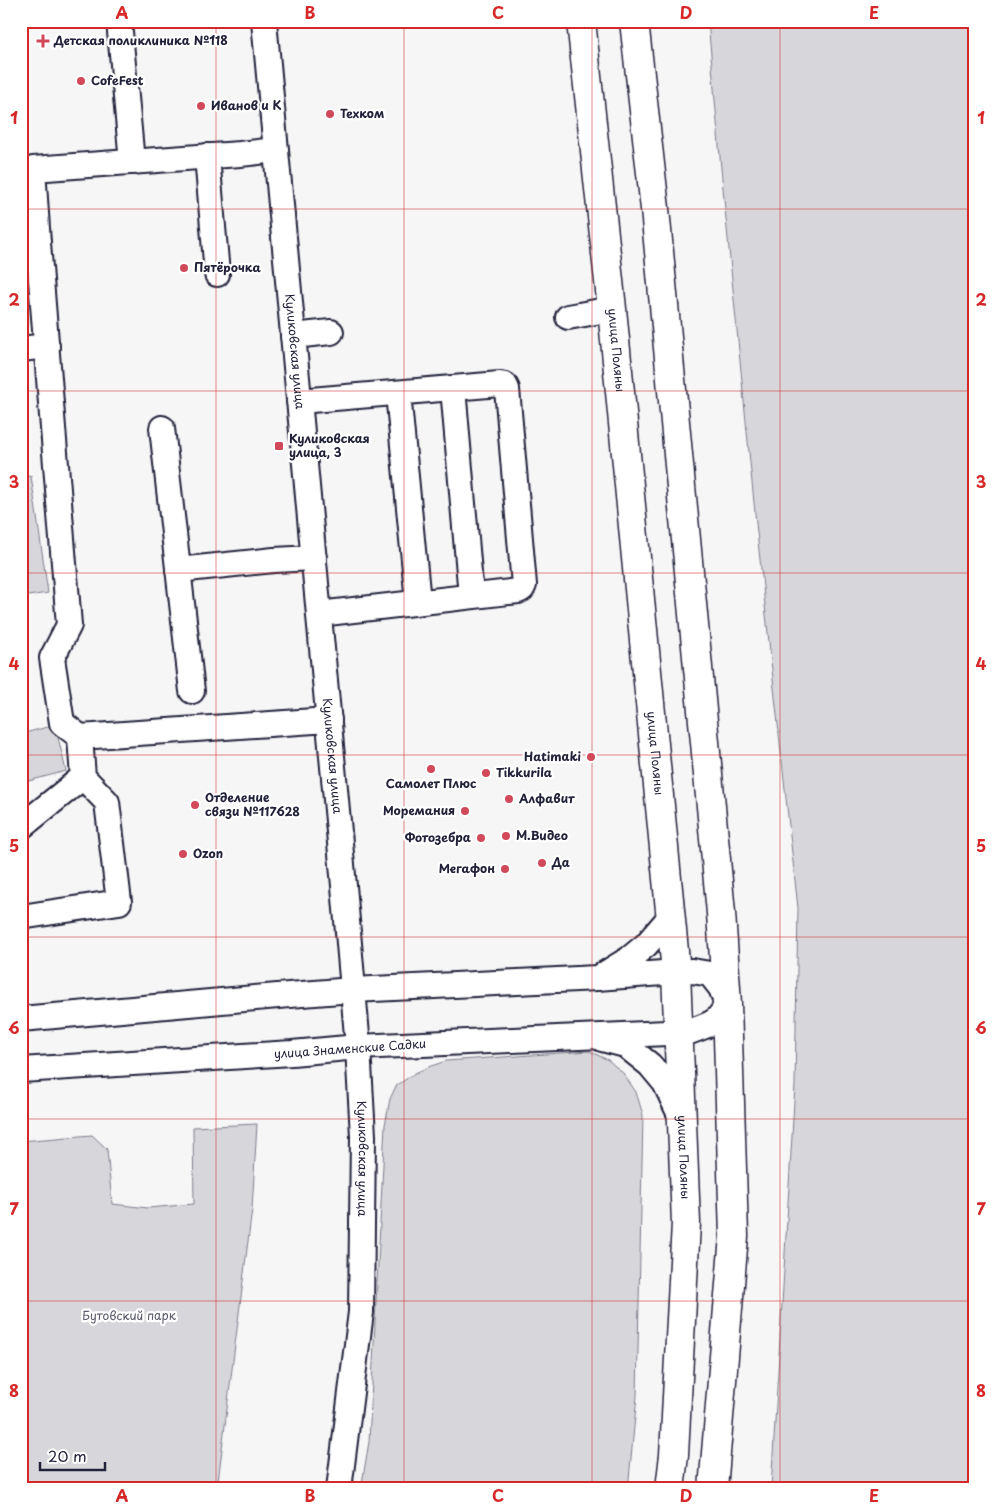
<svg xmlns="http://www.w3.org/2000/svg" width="995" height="1510" viewBox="0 0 995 1510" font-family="'Playpen Sans',sans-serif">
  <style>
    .green { fill: #d7d7db; stroke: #7c7c8b }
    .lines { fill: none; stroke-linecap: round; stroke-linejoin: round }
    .minor-casing { stroke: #22223b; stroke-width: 28 }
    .major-casing { stroke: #22223b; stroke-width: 31 }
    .minor { stroke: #fff; stroke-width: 24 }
    .major { stroke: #fff; stroke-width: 28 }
    .grid { fill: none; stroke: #d62828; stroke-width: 1; stroke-opacity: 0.55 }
    .poi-dot { fill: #d1495b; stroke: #fff; stroke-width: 2 }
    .labels { text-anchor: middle; stroke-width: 4.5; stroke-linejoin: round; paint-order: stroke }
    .poi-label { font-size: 12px; font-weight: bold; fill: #22223b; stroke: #fff; text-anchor: start }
    .street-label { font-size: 12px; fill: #22223b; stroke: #fff }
    .park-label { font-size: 12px; fill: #58586b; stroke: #fff }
    .neatline { fill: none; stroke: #d62828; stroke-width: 2 }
    .grid-label { font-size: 16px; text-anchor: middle; font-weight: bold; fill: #d62828 }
  </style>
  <rect width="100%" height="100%" fill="#f6f6f7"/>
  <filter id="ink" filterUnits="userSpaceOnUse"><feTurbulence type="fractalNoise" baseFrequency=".02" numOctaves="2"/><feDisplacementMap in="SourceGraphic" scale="10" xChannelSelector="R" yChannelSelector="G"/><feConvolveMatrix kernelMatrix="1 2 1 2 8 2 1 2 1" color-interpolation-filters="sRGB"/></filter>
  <g filter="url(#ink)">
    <g class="green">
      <polygon points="708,21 974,21 974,1489 771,1489 795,1085 798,908 756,523 721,168"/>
      <polygon points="31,476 48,593 21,597 21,477"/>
      <polygon points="55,725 66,771 21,783 21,734"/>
      <polygon points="589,1051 608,1060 623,1073 636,1092 643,1115 637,1396 628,1489 361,1489 369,1442 385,1125 390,1099 396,1086 415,1073 431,1066 446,1061"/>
      <polygon points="257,1124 252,1209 217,1489 21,1489 21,1141 92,1135 107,1149 112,1204 148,1208 194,1204 193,1127"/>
    </g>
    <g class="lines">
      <g class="minor-casing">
        <g id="minor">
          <polyline points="119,21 132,162"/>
          <path id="s1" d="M264,21L344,886L358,1047L363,1136L361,1312L339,1489"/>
          <polyline points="207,156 217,274"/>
          <polyline points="21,245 38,243 33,169 240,154 276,150"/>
          <polyline points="568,317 612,309"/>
          <polyline points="293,336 331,332"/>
          <polyline points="21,349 47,346"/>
          <polyline points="453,388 471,596"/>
          <polyline points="398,393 418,602"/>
          <polyline points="299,401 500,384 505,385 507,389 524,585 522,589 518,591 319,614"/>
          <polyline points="162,428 192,691"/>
          <polyline points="178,570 274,560 314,558"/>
          <polyline points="80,737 329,720"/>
          <polyline points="21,827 83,777"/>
          <polyline points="21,917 119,902 107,802 83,777 80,737 62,723 52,658 69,625 38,243"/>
          <polyline points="603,975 629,959 646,945 671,916"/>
          <path d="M21,1019L289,995L353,990L597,978L676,972L692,971L710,974L721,988L727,1004C717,1025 709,1024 689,1032L358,1047L292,1053L21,1070"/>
          <polyline points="602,1039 625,1045 650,1065 665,1083 681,1117"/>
        </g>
      </g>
      <g class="major-casing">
        <g id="major">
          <path id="s2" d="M581,21L612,309L676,972L686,1223L674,1455L670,1489"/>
          <polyline points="634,21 655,209 721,913 727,1004 734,1236 713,1489"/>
        </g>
      </g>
      <use href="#minor" class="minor"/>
      <use href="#major" class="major"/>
    </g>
  </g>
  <path class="grid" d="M216,21V1489M404,21V1489M592,21V1489M780,21V1489M21,209H974M21,391H974M21,573H974M21,755H974M21,937H974M21,1119H974M21,1301H974"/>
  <g class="poi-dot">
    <path d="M40.5 33.5h5v5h5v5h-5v5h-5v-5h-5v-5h5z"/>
    <circle cx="81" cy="81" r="5"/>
    <circle cx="201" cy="106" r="5"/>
    <circle cx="330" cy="114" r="5"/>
    <circle cx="184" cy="268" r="5"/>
    <rect x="274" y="441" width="10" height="10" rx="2.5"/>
    <circle cx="591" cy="757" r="5"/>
    <circle cx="431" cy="769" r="5"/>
    <circle cx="486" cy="773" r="5"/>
    <circle cx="509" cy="799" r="5"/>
    <circle cx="195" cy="805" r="5"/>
    <circle cx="465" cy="811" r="5"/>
    <circle cx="506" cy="836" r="5"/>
    <circle cx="481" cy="838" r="5"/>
    <circle cx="183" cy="854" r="5"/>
    <circle cx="542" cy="863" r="5"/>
    <circle cx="505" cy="869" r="5"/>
  </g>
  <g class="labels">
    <g class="poi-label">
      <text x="54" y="45">Детская поликлиника №118</text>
      <text x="91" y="85">CofeFest</text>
      <text x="211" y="110">Иванов и К</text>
      <text x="340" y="118">Техком</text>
      <text x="194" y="272">Пятёрочка</text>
      <text x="289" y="443">Куликовская<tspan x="289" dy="14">улица, 3</tspan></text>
      <text x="581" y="761" text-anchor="end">Hatimaki</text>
      <text x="496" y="777">Tikkurila</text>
      <text x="431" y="788" text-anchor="middle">Самолет Плюс</text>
      <text x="205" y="802">Отделение<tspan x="205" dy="14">связи №117628</tspan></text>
      <text x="519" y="803">Алфавит</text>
      <text x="455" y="815" text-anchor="end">Моремания</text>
      <text x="516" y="840">М.Видео</text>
      <text x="471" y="842" text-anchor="end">Фотозебра</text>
      <text x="193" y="858">Ozon</text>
      <text x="552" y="867">Да</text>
      <text x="495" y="873" text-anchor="end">Мегафон</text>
    </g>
    <g class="street-label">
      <text dy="4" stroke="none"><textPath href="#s2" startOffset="331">улица Поляны</textPath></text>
      <text dy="4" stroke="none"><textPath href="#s1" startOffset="332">Куликовская улица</textPath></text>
      <text dy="4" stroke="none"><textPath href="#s2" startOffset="736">улица Поляны</textPath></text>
      <text dy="4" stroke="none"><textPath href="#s1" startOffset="738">Куликовская улица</textPath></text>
      <text transform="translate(350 1049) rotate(-4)" y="4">улица Знаменские Садки</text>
      <text dy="4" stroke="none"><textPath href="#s1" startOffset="1142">Куликовская улица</textPath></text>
      <text dy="4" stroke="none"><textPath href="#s2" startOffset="1141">улица Поляны</textPath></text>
    </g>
    <g class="park-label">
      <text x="129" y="1320">Бутовский парк</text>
    </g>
  </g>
  <rect width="995" height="1510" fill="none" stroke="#fff" stroke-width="55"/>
  <path d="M40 1462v8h65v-8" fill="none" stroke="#22223b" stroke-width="2.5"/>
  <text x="48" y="1462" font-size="15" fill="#22223b" stroke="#ffffff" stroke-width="4" paint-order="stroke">20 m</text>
  <rect x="28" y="28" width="940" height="1454" class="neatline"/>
  <g class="grid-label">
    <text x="122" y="19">A</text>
    <text x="310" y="19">B</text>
    <text x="498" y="19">C</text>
    <text x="686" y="19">D</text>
    <text x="874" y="19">E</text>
    <text x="14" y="124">1</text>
    <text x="981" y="124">1</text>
    <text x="14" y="306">2</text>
    <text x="981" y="306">2</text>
    <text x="14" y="488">3</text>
    <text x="981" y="488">3</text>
    <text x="14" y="670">4</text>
    <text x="981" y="670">4</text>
    <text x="14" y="852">5</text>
    <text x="981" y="852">5</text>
    <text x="14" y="1034">6</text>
    <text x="981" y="1034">6</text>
    <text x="14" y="1215">7</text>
    <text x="981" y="1215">7</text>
    <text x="14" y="1397">8</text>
    <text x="981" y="1397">8</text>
    <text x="122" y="1502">A</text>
    <text x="310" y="1502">B</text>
    <text x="498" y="1502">C</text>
    <text x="686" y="1502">D</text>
    <text x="874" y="1502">E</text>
  </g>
</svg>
